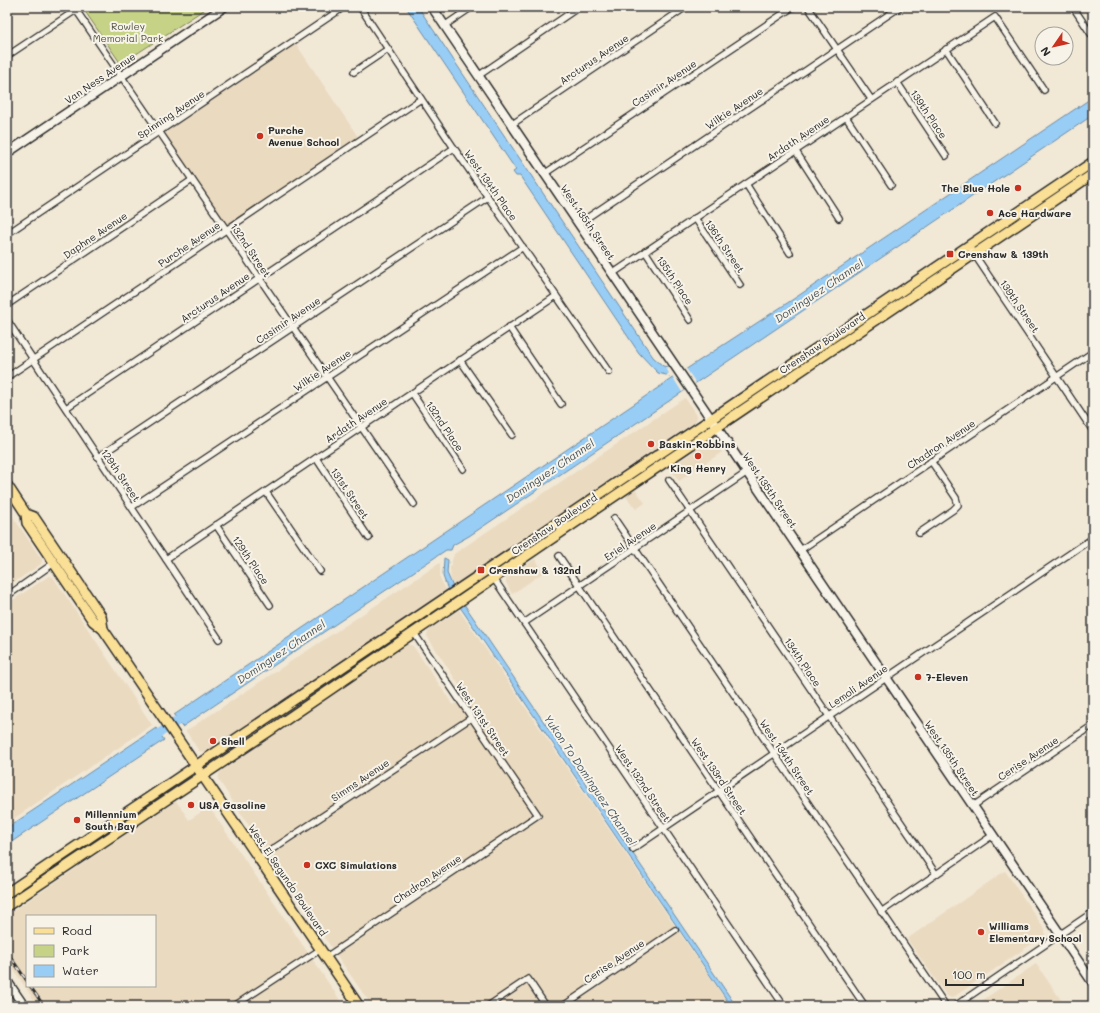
<svg xmlns="http://www.w3.org/2000/svg" width="1100" height="1013" viewBox="0 0 1100 1013" font-family="Mali,sans-serif">
  <style>
    .built { fill: #eadac0; fill-rule: evenodd }
    .green { fill: #c6d386; stroke: #787f58 }
    .water { fill: #98cdf6; stroke: #6c8ca5 }
    .pier { fill: #f1e8d6 }
    .lines { fill: none; stroke-linecap: round; stroke-linejoin: round }
    .river { stroke: #98cdf6; stroke-width: 9 }
    .street-casing { stroke: #2b2b2b; stroke-width: 8 }
    .secondary-casing { stroke: #2b2b2b; stroke-width: 11 }
    .primary-casing { stroke: #2b2b2b; stroke-width: 12 }
    .street { stroke: #f7f3e8; stroke-width: 5.5 }
    .secondary { stroke: #f7f3e8; stroke-width: 8 }
    .primary { stroke: #fadf96; stroke-width: 9 }
    .rail-casing { stroke: #2b2b2b; stroke-width: 3 }
    .rail { stroke: #f7f3e8; stroke-width: 1.5; stroke-dasharray: 4.5; stroke-linecap: butt }
    .poi-dot { fill: #c8321e; stroke: #f7f3e8; stroke-width: 1.5 }
    .labels { text-anchor: middle; stroke-width: 4; stroke-linejoin: round; paint-order: stroke }
    .park-label { font-size: 10px; fill: #525542; stroke: #f7f3e8 }
    .street-label { font-size: 10px; fill: #2b2b2b; stroke: #f7f3e8 }
    .poi-label { font-size: 10px; font-weight: bold; fill: #2b2b2b; stroke: #f7f3e8; text-anchor: start }
    .water-label { font-size: 11px; font-style: italic; fill: #46545e; stroke: #f7f3e8 }
  </style>
  <rect width="100%" height="100%" fill="#f1e8d6"/>
  <filter id="ink" filterUnits="userSpaceOnUse"><feTurbulence type="fractalNoise" baseFrequency=".025" numOctaves="2"/><feDisplacementMap in="SourceGraphic" scale="8" xChannelSelector="R" yChannelSelector="G"/><feConvolveMatrix kernelMatrix="1 2 1 2 8 2 1 2 1" color-interpolation-filters="sRGB"/></filter>
  <g filter="url(#ink)">
    <g class="built">
      <polygon points="294,41 360,140 226,230 160,132"/>
      <polygon points="685,398 697,416 696,421 454,585 451,580 450,568 454,554"/>
      <polygon points="709,441 714,442 722,452 679,481 670,468"/>
      <polygon points="632,485 645,503 636,509 622,492"/>
      <polygon points="7,508 42,560 41,564 7,587"/>
      <polygon points="535,559 544,572 512,594 506,582 506,579"/>
      <polygon points="440,563 440,578 446,590 206,752 199,751 186,731"/>
      <polygon points="49,576 53,577 152,725 7,823 7,604"/>
      <polygon points="459,610 677,929 730,1006 372,1006 302,905 218,779 220,772 407,644 413,646 453,705 467,697 427,636 428,631"/>
      <path d="M176,801L189,820L209,807L344,1006H38L7,960V915ZM27,916H155V986H27Z"/>
      <polygon points="1005,871 1045,930 1045,935 952,998 947,996 907,939"/>
      <polygon points="1036,964 1065,1006 974,1006"/>
    </g>
    <polygon class="green" points="82,7 208,7 121,64"/>
    <g class="water">
      <polygon points="406,7 418,7 653,357 663,366 685,370 688,368 795,298 1093,97 1093,115 469,536 453,545 451,550 446,550 182,727 174,715 674,377 658,373 639,353 520,176 516,176 513,172 516,170"/>
      <polygon points="444,558 448,560 447,573 453,587 448,590 443,576"/>
      <polygon points="464,604 736,1006 731,1006 460,607"/>
      <polygon points="156,728 164,740 7,845 7,828"/>
    </g>
    <polygon class="pier" points="665,367 685,367 696,383 682,392 672,376 666,376 669,373"/>
    <g class="lines">
      <polyline class="river" points="149,740 188,714"/>
      <g class="street-casing">
        <g id="street">
          <polyline points="74,7 414,504"/>
          <polyline points="360,7 454,148 609,372"/>
          <polyline points="808,7 871,99"/>
          <polyline points="1073,7 1093,37"/>
          <polyline points="444,26 472,7"/>
          <polyline points="946,49 995,123"/>
          <polyline points="7,56 76,10"/>
          <polyline points="354,72 388,49"/>
          <polyline points="478,76 579,7"/>
          <polyline points="897,82 946,156"/>
          <polyline points="846,117 891,185"/>
          <polyline points="511,125 686,7"/>
          <polyline points="795,150 839,218"/>
          <polyline points="544,174 793,7"/>
          <polyline points="746,184 790,253"/>
          <polyline points="695,218 740,285"/>
          <polyline points="578,224 900,7"/>
          <polyline points="7,234 344,7"/>
          <polyline points="968,245 1093,431"/>
          <polyline points="645,251 690,320"/>
          <polyline points="612,274 995,17 1044,90"/>
          <polyline points="7,305 192,180"/>
          <polyline points="7,320 219,639"/>
          <polyline points="509,327 561,404"/>
          <polyline points="460,360 512,435"/>
          <polyline points="7,377 421,99"/>
          <polyline points="412,393 463,469"/>
          <polyline points="66,408 454,148"/>
          <polyline points="98,457 488,197"/>
          <polyline points="316,458 369,538"/>
          <polyline points="669,480 936,874"/>
          <polyline points="266,492 320,571"/>
          <polyline points="132,507 523,247"/>
          <polyline points="614,518 946,1006"/>
          <polyline points="216,525 270,605"/>
          <polyline points="919,533 953,510 958,505 956,498 931,461"/>
          <polyline points="799,551 1093,352"/>
          <polyline points="559,556 865,1006"/>
          <polyline points="166,559 556,296"/>
          <polyline points="488,570 784,1006"/>
          <polyline points="7,596 54,563"/>
          <polyline points="524,623 746,473"/>
          <polyline points="973,806 1093,725"/>
          <polyline points="633,849 1093,538"/>
          <polyline points="259,858 471,718"/>
          <polyline points="881,912 993,835"/>
          <polyline points="326,957 538,815 414,633"/>
          <polyline points="234,1006 321,949"/>
          <polyline points="488,1006 528,979 546,1006"/>
          <polyline points="563,1006 675,930"/>
          <polyline points="955,1006 1093,912"/>
        </g>
      </g>
      <g class="secondary-casing">
        <g id="secondary">
          <polyline points="432,7 1093,983"/>
          <polyline points="7,153 224,7"/>
          <polyline points="7,981 24,1006"/>
        </g>
      </g>
      <g class="primary-casing">
        <g id="primary">
          <polyline points="7,485 26,514 34,517 101,616 103,629"/>
          <polyline points="26,514 27,523 93,621 103,629 359,1006"/>
          <polyline points="7,893 1093,162"/>
          <polyline points="7,906 271,730 548,541 1093,174"/>
        </g>
      </g>
      <use href="#street" class="street"/>
      <use href="#secondary" class="secondary"/>
      <use href="#primary" class="primary"/>
      <g class="rail-casing">
        <g id="rail">
          <polyline points="7,952 27,981"/>
          <polyline points="30,986 44,1006"/>
        </g>
      </g>
      <use href="#rail" class="rail"/>
    </g>
  </g>
  <g class="poi-dot">
    <circle cx="260" cy="136" r="4"/>
    <circle cx="1018" cy="188" r="4"/>
    <circle cx="990" cy="213" r="4"/>
    <rect x="946" y="250" width="8" height="8" rx="2"/>
    <circle cx="651" cy="444" r="4"/>
    <circle cx="698" cy="456" r="4"/>
    <rect x="477" y="566" width="8" height="8" rx="2"/>
    <circle cx="918" cy="677" r="4"/>
    <circle cx="213" cy="741" r="4"/>
    <circle cx="191" cy="805" r="4"/>
    <circle cx="77" cy="820" r="4"/>
    <circle cx="307" cy="865" r="4"/>
    <circle cx="981" cy="932" r="4"/>
  </g>
  <g class="labels">
    <g class="park-label">
      <text x="128" y="30">Rowley<tspan x="128" dy="12">Memorial Park</tspan></text>
    </g>
    <g class="street-label">
      <text transform="translate(594 59) rotate(-34)" y="4">Arcturus Avenue</text>
      <text transform="translate(100 78) rotate(-34)" y="4">Van Ness Avenue</text>
      <text transform="translate(664 83) rotate(-34)" y="4">Casimir Avenue</text>
      <text transform="translate(734 108) rotate(-34)" y="4">Wilkie Avenue</text>
      <text transform="translate(171 114) rotate(-34)" y="4">Spinning Avenue</text>
      <text transform="translate(929 114) rotate(56)" y="4">139th Place</text>
      <text transform="translate(798 138) rotate(-34)" y="4">Ardath Avenue</text>
      <text transform="translate(491 185) rotate(55)" y="4">West 134th Place</text>
      <text transform="translate(588 222) rotate(56)" y="4">West 135th Street</text>
      <text transform="translate(95 235) rotate(-34)" y="4">Daphne Avenue</text>
      <text transform="translate(189 244) rotate(-34)" y="4">Purche Avenue</text>
      <text transform="translate(725 246) rotate(56)" y="4">136th Street</text>
      <text transform="translate(251 250) rotate(56)" y="4">132nd Street</text>
      <text transform="translate(675 280) rotate(56)" y="4">135th Place</text>
      <text transform="translate(215 297) rotate(-34)" y="4">Arcturus Avenue</text>
      <text transform="translate(1020 306) rotate(56)" y="4">139th Street</text>
      <text transform="translate(288 320) rotate(-34)" y="4">Casimir Avenue</text>
      <text transform="translate(822 343) rotate(-34)" y="4">Crenshaw Boulevard</text>
      <text transform="translate(322 370) rotate(-34)" y="4">Wilkie Avenue</text>
      <text transform="translate(356 420) rotate(-34)" y="4">Ardath Avenue</text>
      <text transform="translate(445 426) rotate(56)" y="4">132nd Place</text>
      <text transform="translate(941 444) rotate(-34)" y="4">Chadron Avenue</text>
      <text transform="translate(121 475) rotate(56)" y="4">129th Street</text>
      <text transform="translate(770 490) rotate(56)" y="4">West 135th Street</text>
      <text transform="translate(350 493) rotate(56)" y="4">131st Street</text>
      <text transform="translate(554 524) rotate(-34)" y="4">Crenshaw Boulevard</text>
      <text transform="translate(630 541) rotate(-34)" y="4">Eriel Avenue</text>
      <text transform="translate(251 560) rotate(56)" y="4">129th Place</text>
      <text transform="translate(803 662) rotate(56)" y="4">134th Place</text>
      <text transform="translate(858 686) rotate(-34)" y="4">Lemoli Avenue</text>
      <text transform="translate(483 719) rotate(56)" y="4">West 131st Street</text>
      <text transform="translate(787 757) rotate(56)" y="4">West 134th Street</text>
      <text transform="translate(952 758) rotate(56)" y="4">West 135th Street</text>
      <text transform="translate(1028 758) rotate(-34)" y="4">Cerise Avenue</text>
      <text transform="translate(719 776) rotate(56)" y="4">West 133rd Street</text>
      <text transform="translate(360 780) rotate(-34)" y="4">Simms Avenue</text>
      <text transform="translate(643 783) rotate(56)" y="4">West 132nd Street</text>
      <text transform="translate(427 879) rotate(-34)" y="4">Chadron Avenue</text>
      <text transform="translate(288 880) rotate(56)" y="4">West El Segundo Boulevard</text>
      <text transform="translate(614 961) rotate(-34)" y="4">Cerise Avenue</text>
    </g>
    <g class="poi-label">
      <text x="268" y="134">Purche<tspan x="268" dy="12">Avenue School</tspan></text>
      <text x="1010" y="192" text-anchor="end">The Blue Hole</text>
      <text x="998" y="217">Ace Hardware</text>
      <text x="958" y="258">Crenshaw &amp; 139th</text>
      <text x="659" y="448">Baskin-Robbins</text>
      <text x="698" y="472" text-anchor="middle">King Henry</text>
      <text x="489" y="574">Crenshaw &amp; 132nd</text>
      <text x="926" y="681">7-Eleven</text>
      <text x="221" y="745">Shell</text>
      <text x="199" y="809">USA Gasoline</text>
      <text x="85" y="818">Millennium<tspan x="85" dy="12">South Bay</tspan></text>
      <text x="315" y="869">CXC Simulations</text>
      <text x="989" y="930">Williams<tspan x="989" dy="12">Elementary School</tspan></text>
    </g>
    <g class="water-label">
      <text transform="translate(819 291) rotate(-34)" y="4">Dominguez Channel</text>
      <text transform="translate(550 471) rotate(-34)" y="4">Dominguez Channel</text>
      <text transform="translate(281 652) rotate(-34)" y="4">Dominguez Channel</text>
      <text transform="translate(590 780) rotate(56)" y="4">Yukon To Dominguez Channel</text>
    </g>
  </g>
  <rect width="1100" height="1013" fill="none" stroke="#f7f3e8" stroke-width="24"/>
  <rect x="12" y="12" width="1076" height="989" fill="none" stroke="#2b2b2b" stroke-width="1.5" filter="url(#ink)"/>
  <rect x="26" y="915" width="130" height="72" fill="#f7f3e8" stroke="#a5a39c"/>
  <rect x="34" y="928" width="20" height="6" fill="#fadf96" stroke="#a5a39c"/>
  <text x="62" y="935" font-size="12" fill="#2b2b2b">Road</text>
  <rect x="34" y="945" width="20" height="12" fill="#c6d386" stroke="#a5a39c"/>
  <text x="62" y="955" font-size="12" fill="#2b2b2b">Park</text>
  <rect x="34" y="965" width="20" height="12" fill="#98cdf6" stroke="#a5a39c"/>
  <text x="62" y="975" font-size="12" fill="#2b2b2b">Water</text>
  <g transform="translate(1054 46) rotate(236)"><circle r="19" fill="#f7f3e8" stroke="#a5a39c"/>
  <path d="M0-3L7 15L0 10L-7 15Z" fill="#c8321e"/>
  <text y="-6" font-size="11" font-weight="bold" text-anchor="middle" fill="#2b2b2b">N</text>
  </g>
  <path d="M946 979v6h77v-6" fill="none" stroke="#2b2b2b" stroke-width="2"/>
  <text x="952" y="979" font-size="12" fill="#2b2b2b" stroke="#f7f3e8" stroke-width="3" paint-order="stroke">100 m</text>
</svg>
